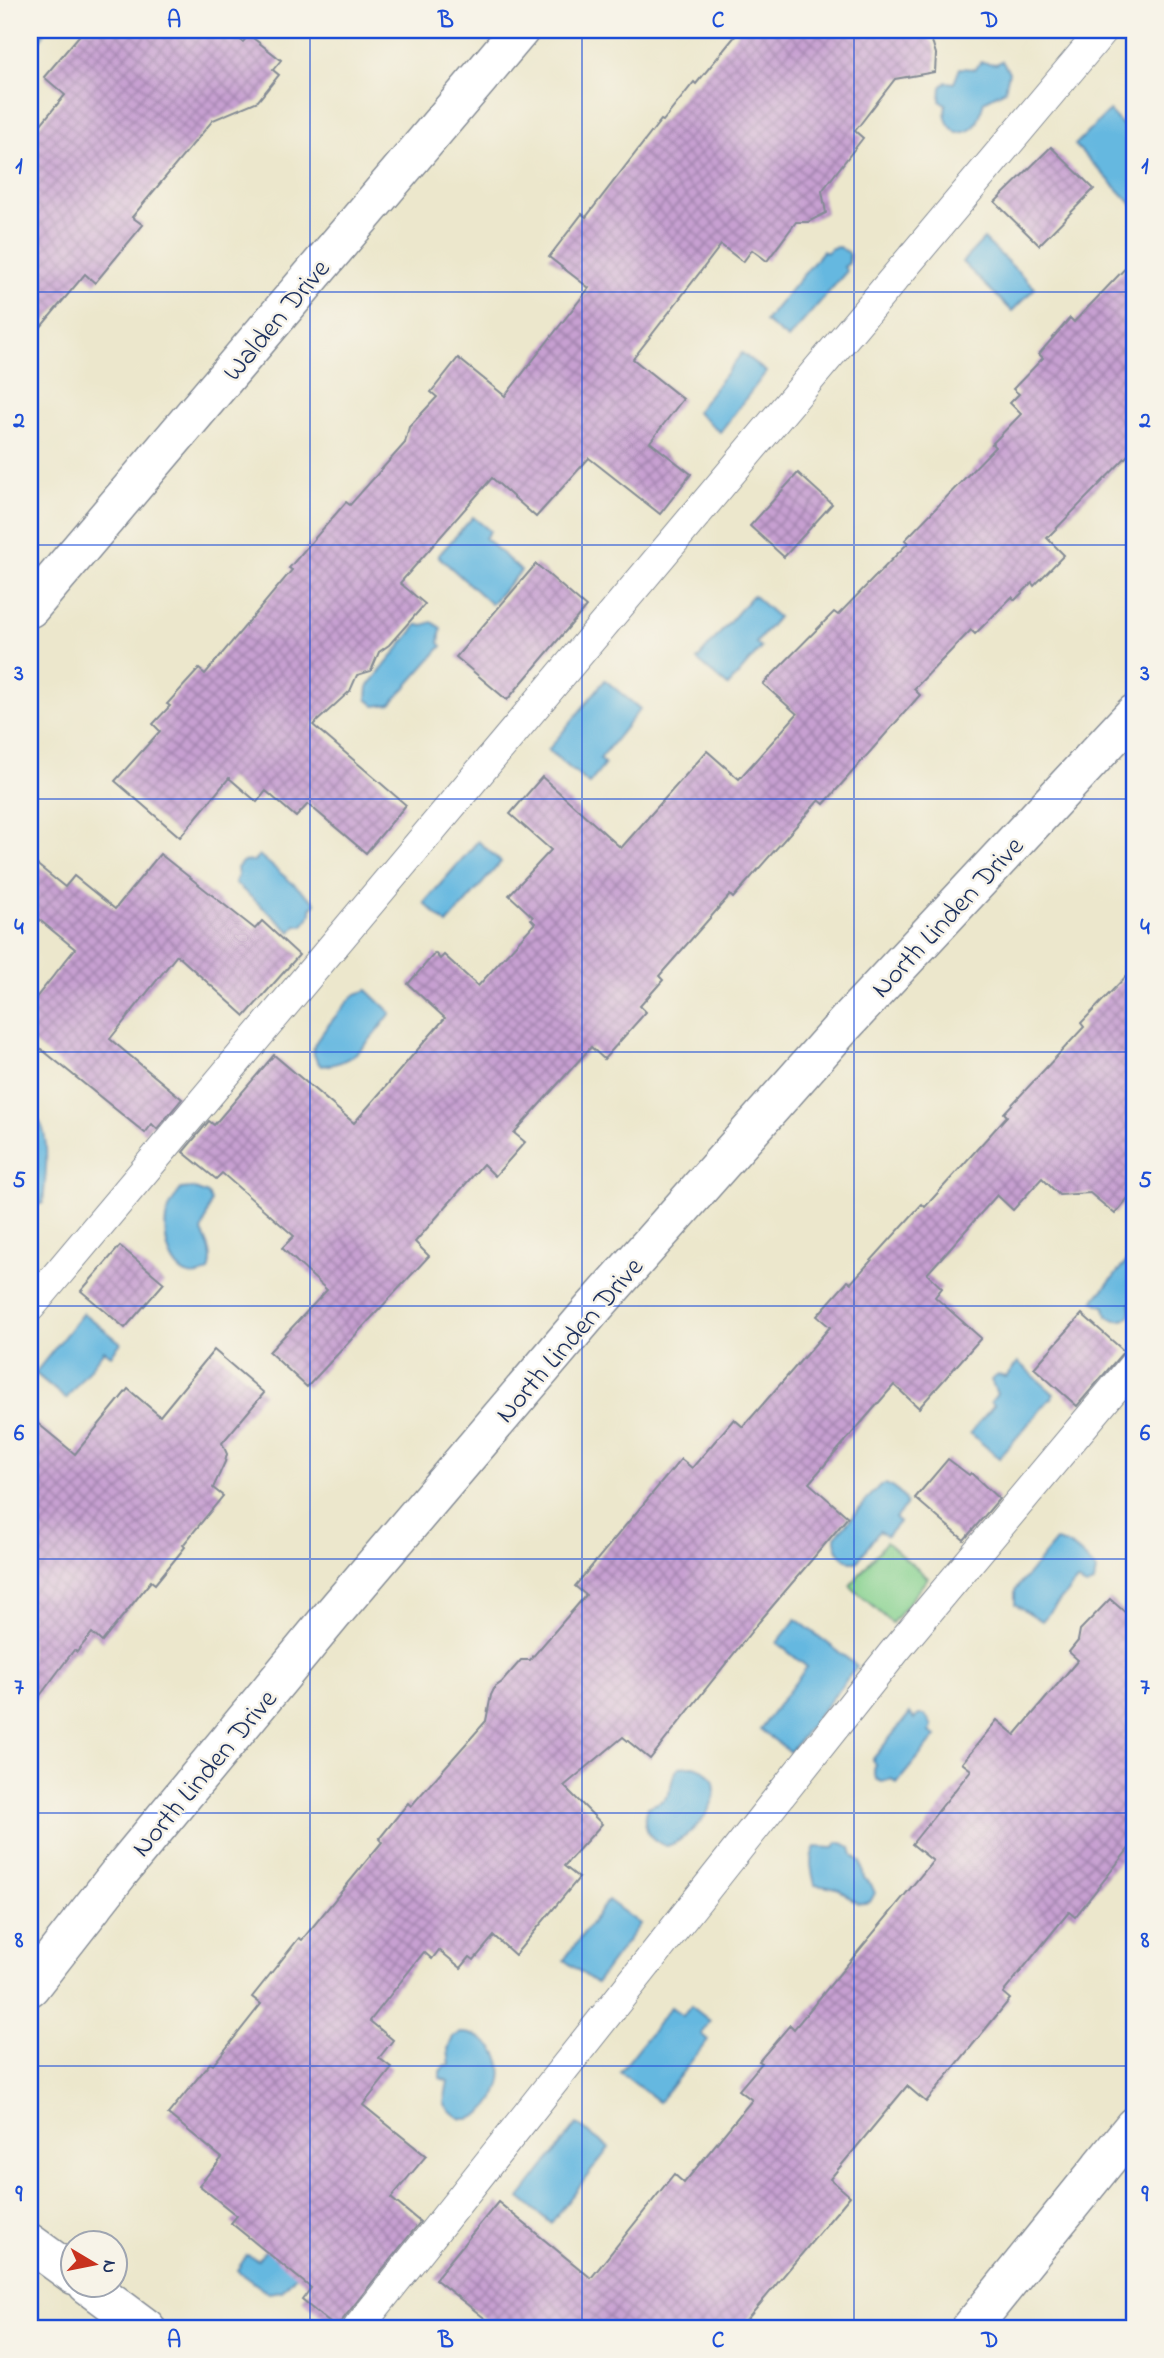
<svg xmlns="http://www.w3.org/2000/svg" width="1164" height="2358" viewBox="0 0 1164 2358" font-family="'Indie Flower',sans-serif">
  <style>
    .garden { fill: #85d18e; stroke: #508076; stroke-width: 2 }
    .water { fill: #65b8e0; stroke: #40749f; stroke-width: 2 }
    .building { fill: url(#building-cross-hatch) }
    .lines { fill: none; stroke-linecap: round; stroke-linejoin: round }
    .service-casing { stroke: #848b95; stroke-width: 32 }
    .minor-casing { stroke: #848b95; stroke-width: 41 }
    .service { stroke: #fff; stroke-width: 30 }
    .minor { stroke: #fff; stroke-width: 38 }
    .grid { fill: none; stroke: #1d4ed8; stroke-width: 2; stroke-opacity: 0.55 }
    .labels { text-anchor: middle; stroke-width: 5; stroke-linejoin: round; paint-order: stroke }
    .street-label { font-size: 28px; fill: #1b2f5e; stroke: #f7f3e8 }
    .neatline { fill: none; stroke: #1d4ed8; stroke-width: 2.5 }
    .grid-label { font-size: 23px; text-anchor: middle; font-weight: bold; fill: #1d4ed8 }
  </style>
  <defs>
    <pattern id="building-cross-hatch" width="8" height="8" patternUnits="userSpaceOnUse" patternTransform="scale(1.75)"><rect width="8" height="8" fill="#c7a0d1"/><path d="M0 0l8 8M0 8l8-8" fill="none" stroke="#a183ad"/></pattern>
  </defs>
  <rect width="100%" height="100%" fill="#f7f3e8"/>
  <filter id="ink" filterUnits="userSpaceOnUse"><feTurbulence type="fractalNoise" baseFrequency=".0143" numOctaves="2"/><feDisplacementMap in="SourceGraphic" scale="14" xChannelSelector="R" yChannelSelector="G"/><feConvolveMatrix kernelMatrix="1 2 1 2 8 2 1 2 1" color-interpolation-filters="sRGB"/></filter>
  <filter id="wash" filterUnits="userSpaceOnUse"><feTurbulence type="fractalNoise" baseFrequency=".00686" numOctaves="4" result="noise"/><feDisplacementMap in="SourceGraphic" scale="28" xChannelSelector="R" yChannelSelector="G"/><feGaussianBlur stdDeviation="1.57" result="paint"/><feColorMatrix in="noise" values="0 0 0 0 0 0 0 0 0 0 0 0 0 0 0 0 0 1.4 0 .05"/><feComposite in="paint" operator="in"/></filter>
  <g filter="url(#wash)">
    <rect width="100%" height="100%" fill="#ece7cc"/>
    <polygon class="garden" points="886,1542 928,1578 892,1623 850,1586"/>
    <g class="water">
      <polygon points="30,30 43,30 44,34 32,51 35,62 30,68"/>
      <path d="M1002,61L1009,72L1005,90L984,101C979,118 979,132 957,133C946,124 944,117 946,104L940,101L941,87L946,82L954,83L960,68L975,69L981,62L996,64Z"/>
      <polygon points="1109,111 1134,137 1134,206 1075,145"/>
      <polygon points="984,239 1035,288 1012,311 962,262"/>
      <polygon points="839,247 849,253 849,263 844,267 847,271 788,339 765,321 823,251 826,253 832,248"/>
      <polygon points="742,353 766,372 720,432 696,412"/>
      <polygon points="473,517 490,531 485,538 521,571 491,604 438,556"/>
      <polygon points="753,595 778,617 756,643 761,648 728,686 697,660"/>
      <polygon points="432,622 441,628 439,643 442,646 391,704 375,706 367,699 368,687 418,624 421,626"/>
      <polygon points="605,680 640,709 600,759 605,764 589,784 548,750"/>
      <polygon points="478,841 501,862 447,924 424,903"/>
      <path d="M259,855L316,903L311,908C312,916 308,920 302,926L296,925L291,932L235,883L238,876L237,868L242,862L254,861Z"/>
      <path d="M367,990L391,1013C371,1038 356,1065 321,1066C316,1060 312,1054 314,1046C315,1040 351,997 356,994C360,992 364,992 367,990Z"/>
      <path d="M30,1121H39C51,1136 45,1184 43,1203L35,1206L30,1202Z"/>
      <path d="M192,1188L208,1194L211,1201L202,1232C209,1246 214,1256 209,1271C176,1290 162,1245 166,1219C168,1208 174,1198 181,1189Z"/>
      <path d="M1134,1253V1303H1130C1135,1321 1120,1324 1107,1316L1105,1307L1093,1301Z"/>
      <polygon points="83,1313 121,1343 111,1355 104,1350 66,1399 35,1373"/>
      <polygon points="1018,1362 1054,1394 999,1458 970,1433 994,1405 991,1402 997,1394 991,1380 998,1375 1006,1377"/>
      <path d="M885,1484C896,1488 905,1494 906,1506L895,1518L899,1522L887,1536L879,1531L857,1562H851C841,1557 835,1548 835,1537L879,1486Z"/>
      <path d="M1056,1541C1073,1544 1085,1557 1096,1570L1094,1583L1086,1586L1077,1581L1042,1621L1015,1604V1590Z"/>
      <polygon points="796,1619 857,1666 790,1752 760,1729 807,1667 777,1643"/>
      <polygon points="910,1713 914,1719 919,1715 925,1715 932,1726 930,1732 936,1736 897,1783 892,1779 882,1782 876,1779 874,1770 876,1764 872,1760"/>
      <path d="M694,1766C742,1780 696,1838 667,1846C648,1840 640,1825 648,1807C681,1795 663,1789 679,1767Z"/>
      <path d="M838,1842L845,1844L851,1848L853,1855L861,1862L864,1878L871,1884L875,1893L870,1902C849,1907 854,1896 839,1890C832,1887 822,1886 815,1885C812,1871 808,1860 815,1847L833,1848Z"/>
      <polygon points="608,1900 640,1924 596,1983 564,1960"/>
      <polygon points="691,2006 710,2021 701,2034 708,2040 659,2102 620,2072 671,2007 683,2016"/>
      <path d="M461,2033C471,2033 478,2036 486,2042C523,2070 486,2127 460,2118C454,2115 448,2109 444,2103L448,2081L440,2078V2071L445,2065H450L448,2049L453,2037Z"/>
      <polygon points="577,2124 609,2148 551,2223 520,2198"/>
      <polygon points="295,2211 324,2243 282,2291 268,2293 237,2270 247,2255 258,2260"/>
    </g>
    <g id="blocks">
      <g class="building">
        <polygon points="84,30 227,30 243,42 249,35 281,60 273,70 279,75 258,101 213,120 132,217 143,225 95,283 85,274 30,340 30,137 65,95 44,77"/>
        <polygon points="740,30 924,30 933,44 936,54 935,72 895,79 855,131 863,138 822,191 826,213 808,222 796,222 767,261 752,250 743,262 721,245 633,359 683,399 650,442 691,474 660,514 589,458 536,517 492,478 400,583 425,604 389,645 379,652 371,671 357,675 350,691 313,725 406,805 366,853 308,804 296,817 266,791 257,802 229,778 180,837 115,781 160,731 153,724 170,706 167,704 199,669 205,674 292,570 289,568 346,502 350,505 405,443 409,427 437,397 431,392 458,358 505,396 589,288 549,257 582,214 586,217 661,120 663,121 694,82 696,84"/>
        <polygon points="1051,147 1094,189 1039,245 995,202"/>
        <polygon points="1134,259 1134,449 1047,538 1064,555 1034,586 1032,583 1015,600 1012,597 975,634 971,630 914,689 920,695 824,804 819,800 733,898 730,895 659,976 663,980 640,1006 646,1012 604,1059 591,1047 514,1133 525,1142 495,1176 483,1164 415,1242 429,1256 307,1387 269,1352 327,1290 282,1248 294,1236 222,1173 216,1179 183,1152 209,1121 214,1125 274,1055 354,1123 445,1018 408,984 435,953 440,959 444,955 478,986 535,923 531,919 533,917 509,895 551,850 510,814 542,777 621,848 707,751 739,779 797,714 763,684 834,612 838,615 908,543 905,540 995,447 992,444 1021,414 1010,403 1019,394 1013,389 1043,358 1039,354 1070,318 1074,322"/>
        <polygon points="798,473 832,504 784,557 750,526"/>
        <polygon points="536,564 586,607 507,700 456,657"/>
        <polygon points="160,854 255,929 262,921 299,955 245,1016 177,955 110,1039 182,1099 157,1129 152,1124 145,1133 30,1040 30,1005 75,949 30,912 30,859 65,887 74,876 115,909"/>
        <polygon points="1134,968 1134,1191 1115,1214 1090,1193 1059,1195 1042,1178 1013,1210 997,1195 927,1274 942,1288 935,1297 981,1338 919,1408 894,1385 809,1483 848,1517 759,1622 650,1759 623,1737 564,1786 602,1824 564,1866 579,1878 515,1955 494,1936 474,1960 470,1957 461,1968 439,1950 432,1959 424,1952 370,2021 393,2040 379,2058 392,2068 363,2105 426,2156 391,2198 420,2222 336,2328 302,2300 311,2288 231,2223 237,2216 199,2185 222,2158 168,2114 210,2063 213,2065 261,2004 252,1997 299,1938 302,1940 382,1842 379,1839 408,1803 411,1806 486,1721 491,1695 495,1687 502,1682 521,1660 530,1660 586,1595 575,1586 681,1459 692,1468 734,1419 743,1427 830,1327 817,1316 848,1281 851,1283 922,1204 925,1207 1007,1116 1004,1113 1084,1027 1081,1023"/>
        <polygon points="120,1246 164,1283 125,1328 81,1291"/>
        <polygon points="1082,1314 1124,1351 1077,1406 1034,1368"/>
        <polygon points="214,1350 264,1393 222,1443 227,1454 225,1462 213,1488 223,1496 183,1545 185,1547 155,1584 151,1581 102,1642 92,1633 77,1652 74,1650 30,1709 30,1417 75,1454 128,1389 160,1416"/>
        <polygon points="948,1459 969,1475 971,1473 999,1499 964,1540 915,1498"/>
        <polygon points="1110,1599 1134,1620 1134,1842 1075,1917 1069,1912 1003,1993 1010,1999 926,2102 907,2086 830,2179 850,2196 740,2328 497,2328 435,2279 498,2202 591,2278 674,2174 684,2183 752,2100 739,2090 762,2063 759,2061 790,2025 794,2029 933,1861 912,1844 971,1770 962,1763 997,1720 1015,1735 1078,1660 1069,1652 1078,1641 1080,1630"/>
      </g>
    </g>
  </g>
  <g filter="url(#ink)">
    <use href="#blocks" fill-opacity="0" stroke="#848b95" stroke-width="2"/>
    <g class="lines">
      <g class="service-casing">
        <g id="service">
          <polyline points="30,1307 1103,30"/>
          <polyline points="358,2328 894,1652 1134,1365"/>
        </g>
      </g>
      <g class="minor-casing">
        <g id="minor">
          <polyline points="30,608 520,30"/>
          <polyline points="30,1987 119,1873 332,1615 590,1312 845,1024 1134,714"/>
          <polyline points="30,2243 74,2275"/>
          <polyline points="87,2284 146,2328"/>
          <polyline points="971,2328 1134,2126"/>
        </g>
      </g>
      <use href="#service" class="service"/>
      <use href="#minor" class="minor"/>
    </g>
  </g>
  <path class="grid" d="M310,30V2328M582,30V2328M854,30V2328M30,292H1134M30,545H1134M30,799H1134M30,1052H1134M30,1306H1134M30,1559H1134M30,1813H1134M30,2066H1134"/>
  <g class="labels">
    <g class="street-label">
      <text transform="translate(275 319) rotate(-50)" y="10">Walden Drive</text>
      <text transform="translate(946 916) rotate(-47)" y="10">North Linden Drive</text>
      <text transform="translate(568 1339) rotate(-49)" y="10">North Linden Drive</text>
      <text transform="translate(203 1772) rotate(-50)" y="10">North Linden Drive</text>
    </g>
  </g>
  <rect width="1164" height="2358" fill="none" stroke="#f7f3e8" stroke-width="77"/>
  <g transform="translate(94 2264) rotate(100)"><circle r="33" fill="#f7f3e8" stroke="#9fa5b1" stroke-width="2"/>
  <path d="M0-5L12 26L0 18L-12 26Z" fill="#c8321e"/>
  <text y="-10" font-size="19" font-weight="bold" text-anchor="middle" fill="#1b2f5e">N</text>
  </g>
  <rect x="38" y="38" width="1088" height="2282" class="neatline"/>
  <g class="grid-label">
    <text x="174" y="27">A</text>
    <text x="446" y="27">B</text>
    <text x="718" y="27">C</text>
    <text x="990" y="27">D</text>
    <text x="19" y="173">1</text>
    <text x="1145" y="173">1</text>
    <text x="19" y="427">2</text>
    <text x="1145" y="427">2</text>
    <text x="19" y="680">3</text>
    <text x="1145" y="680">3</text>
    <text x="19" y="934">4</text>
    <text x="1145" y="934">4</text>
    <text x="19" y="1187">5</text>
    <text x="1145" y="1187">5</text>
    <text x="19" y="1440">6</text>
    <text x="1145" y="1440">6</text>
    <text x="19" y="1694">7</text>
    <text x="1145" y="1694">7</text>
    <text x="19" y="1947">8</text>
    <text x="1145" y="1947">8</text>
    <text x="19" y="2201">9</text>
    <text x="1145" y="2201">9</text>
    <text x="174" y="2347">A</text>
    <text x="446" y="2347">B</text>
    <text x="718" y="2347">C</text>
    <text x="990" y="2347">D</text>
  </g>
</svg>
